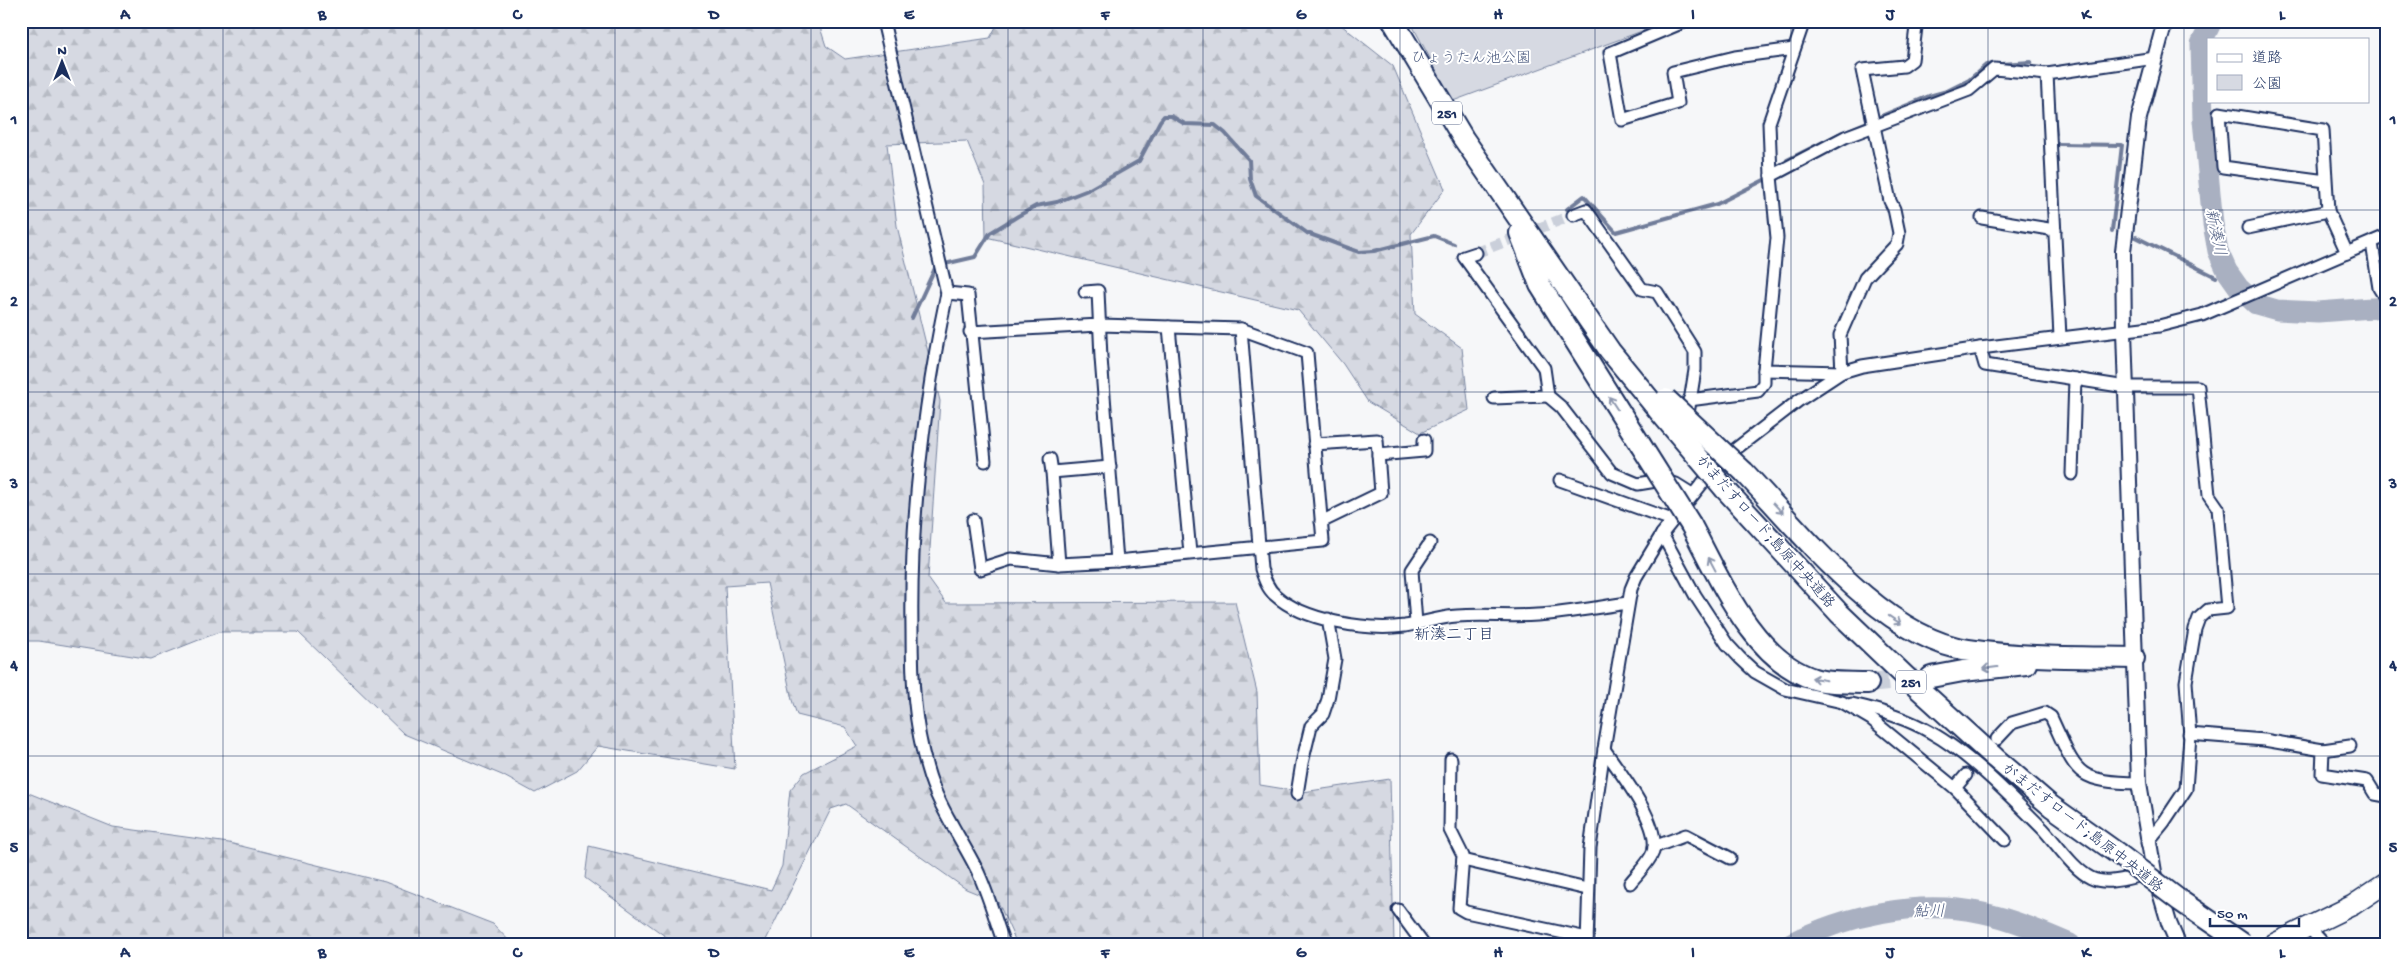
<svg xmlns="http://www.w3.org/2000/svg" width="2407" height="965" viewBox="0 0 2407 965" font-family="'Gochi Hand','Klee One',sans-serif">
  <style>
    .green { fill: #d6d9e2; stroke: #7884a0 }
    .forest { fill: url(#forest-firs); stroke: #7884a0 }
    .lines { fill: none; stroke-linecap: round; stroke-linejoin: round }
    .stream { stroke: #707c99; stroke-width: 4 }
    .river { stroke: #a9b0c1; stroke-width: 21 }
    .minor-tunnel { stroke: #cacfda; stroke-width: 11; stroke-dasharray: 11 5.5; stroke-linecap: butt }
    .motorway-tunnel { stroke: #cacfda; stroke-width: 20; stroke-dasharray: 20 10; stroke-linecap: butt }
    .minor-casing { stroke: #1b2f5e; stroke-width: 15 }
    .tertiary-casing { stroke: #1b2f5e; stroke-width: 18 }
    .trunk-casing { stroke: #1b2f5e; stroke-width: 22 }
    .motorway-casing { stroke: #1b2f5e; stroke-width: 24 }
    .minor { stroke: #fff; stroke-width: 11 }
    .tertiary { stroke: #fff; stroke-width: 14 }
    .trunk { stroke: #fff; stroke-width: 19 }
    .motorway { stroke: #fff; stroke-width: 20 }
    .motorway-bridge-casing { stroke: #1b2f5e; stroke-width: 24; stroke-linecap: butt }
    .motorway-bridge { stroke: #fff; stroke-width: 20 }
    .oneway { stroke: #8d97ae }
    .grid { fill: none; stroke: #1b2f5e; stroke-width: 1; stroke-opacity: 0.55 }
    .labels { text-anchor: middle; stroke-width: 4; stroke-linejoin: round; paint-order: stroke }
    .shield { fill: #fff; stroke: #5f6d8e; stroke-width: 1 }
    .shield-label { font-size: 14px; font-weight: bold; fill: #1b2f5e }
    .park-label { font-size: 15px; fill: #4a5a7f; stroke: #fff }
    .street-label { font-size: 15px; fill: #1b2f5e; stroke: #fff }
    .water-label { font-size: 16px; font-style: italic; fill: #4d5c81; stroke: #fff }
    .neighbourhood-label { font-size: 16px; fill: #1b2f5e; stroke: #fff }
    .neatline { fill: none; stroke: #1b2f5e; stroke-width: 2 }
    .grid-label { font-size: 16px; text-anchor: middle; font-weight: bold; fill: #1b2f5e }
  </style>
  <defs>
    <pattern id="forest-firs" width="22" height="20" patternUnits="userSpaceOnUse" patternTransform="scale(1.25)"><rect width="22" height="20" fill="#d6d9e2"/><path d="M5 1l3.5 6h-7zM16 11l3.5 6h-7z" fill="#b7bbc4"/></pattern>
  </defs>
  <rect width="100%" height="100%" fill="#f6f7f9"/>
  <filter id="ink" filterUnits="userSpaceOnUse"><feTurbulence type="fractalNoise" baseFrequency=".02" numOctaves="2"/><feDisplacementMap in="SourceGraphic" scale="10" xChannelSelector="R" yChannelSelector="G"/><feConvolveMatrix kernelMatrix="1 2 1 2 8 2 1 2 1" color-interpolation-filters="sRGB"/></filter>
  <g filter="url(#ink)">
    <polygon class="green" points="1410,21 1669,21 1453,101"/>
    <g class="forest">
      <polygon points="21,21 818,21 826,46 845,59 990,38 999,21 1336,21 1393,66 1445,189 1411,234 1415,314 1462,348 1469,410 1420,433 1368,402 1343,364 1298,310 986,237 985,185 967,141 887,144 897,226 940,401 928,578 946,603 1235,602 1257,692 1260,785 1303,792 1390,779 1394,944 1017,944 998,902 966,889 846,804 831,809 764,944 676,944 585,878 589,846 771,890 782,866 790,790 804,773 857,746 845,727 797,715 792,700 767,583 725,586 735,769 598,746 577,771 535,793 502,775 404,734 298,632 219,632 151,659 39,641 21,641"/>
      <polygon points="21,790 113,827 229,843 385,882 493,924 512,944 21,944"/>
    </g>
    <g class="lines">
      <g class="stream">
        <polyline points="2054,110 2056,134"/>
        <polyline points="1881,116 1929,96 1947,91 1969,80 1986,65 2031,62"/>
        <polyline points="1848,130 1867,122"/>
        <polyline points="2059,144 2122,145 2112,231"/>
        <polyline points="1787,160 1839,134"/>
        <polyline points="1567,209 1584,196 1616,232 1717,204 1766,179"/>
        <polyline points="2136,237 2216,277"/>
        <polyline points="2233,285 2239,288"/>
        <polyline points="912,318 936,266 975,257 990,233 1018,216 1036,206 1057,202 1088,190 1139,161 1160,121 1164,116 1171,116 1185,124 1215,125 1225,133 1249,160 1250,179 1256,196 1307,233 1359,252 1374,251 1434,236 1454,244"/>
      </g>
      <g class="river">
        <polyline points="2212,21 2201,44 2203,120 2213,224 2218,251 2227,271 2239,288 2256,304 2277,310 2318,312 2386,307"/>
        <path d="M1789,944C1846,915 1918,899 1983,913C2012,919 2042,932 2070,944"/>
      </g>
      <polyline class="minor-tunnel" points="1476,253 1573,215"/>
      <polyline class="motorway-tunnel" points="1868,683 1921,678"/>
      <g class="minor-casing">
        <g id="minor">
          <path d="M883,21L947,293C924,403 910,518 912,630C912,678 914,723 927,768C937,805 960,836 977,870C988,893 995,919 1004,944"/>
          <polyline points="1686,21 1610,53 1622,120 1678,103 1673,72 1735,57 1794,49"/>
          <polyline points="2047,74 2060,337"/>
          <polyline points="1771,176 1769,123 1804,21"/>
          <polyline points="2326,181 2223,167 2219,113 2323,130 2328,211"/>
          <polyline points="1573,215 1586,210 1642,289 1657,292 1695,352 1695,370 1687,420"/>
          <polyline points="1982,218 2055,230"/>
          <polyline points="2248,228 2328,211 2347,253"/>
          <polyline points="2372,243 2379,288 2386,299"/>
          <polyline points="1476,253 1464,257 1544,368 1548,396 1561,407 1612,473 1638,484 1656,481 1676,484 1692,494"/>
          <polyline points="947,293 968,295 985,461"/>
          <polyline points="1169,327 1190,553"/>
          <path d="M1241,329L1261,569C1264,578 1267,588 1275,595C1303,621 1368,631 1405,626C1423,623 1440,617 1457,616C1484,614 1511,617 1537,615C1568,613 1598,607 1628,603"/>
          <polyline points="970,332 1100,325 1241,329 1307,353 1323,541 1117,561 1101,358 1098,291 1085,292"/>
          <polyline points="1980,348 1985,365 2126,387 2198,387 2209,495 2218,508 2227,608 2208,610 2199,618 2195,629 2186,682 2190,736 2186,789 2164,822 2147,843"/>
          <polyline points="1842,372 1764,370 1777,238 1771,176 1845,137 1969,90 1994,69 2047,74 2155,58"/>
          <polyline points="1842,372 1840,335 1865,278 1897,244 1899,233 1894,209 1890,201 1862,70 1904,66 1912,60 1916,27 1909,21"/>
          <polyline points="1494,398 1548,396"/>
          <polyline points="1689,400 1758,391 1764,383 1764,370"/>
          <polyline points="1314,444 1377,440 1381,493 1321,522"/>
          <polyline points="1378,455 1424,451 1424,440"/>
          <polyline points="1050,459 1052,472"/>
          <polyline points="1110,467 1052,472 1059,564 1117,561"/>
          <polyline points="2072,474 2075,379"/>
          <polyline points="1560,480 1672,520"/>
          <polyline points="973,520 980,569 1011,559 1059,564"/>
          <polyline points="1662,534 1695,595 1727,644 1740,658 1755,672 1785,689 1842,702 1871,719 1955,788 2005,840"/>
          <polyline points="1416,623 1412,570 1430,543"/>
          <path d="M1852,704C1879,710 1906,718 1930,732C1970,754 2011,797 2043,829C2056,843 2074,870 2091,878C2108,886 2130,877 2147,874"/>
          <polyline points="2189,734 2264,740 2323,750 2322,774 2367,781 2375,794 2386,796"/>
          <path d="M1997,739L2012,723L2045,713L2051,717C2077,772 2073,782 2139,783"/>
          <path d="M1604,749C1619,771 1662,825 1653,852C1649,863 1637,874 1630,883"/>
          <polyline points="2323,750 2350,746"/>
          <polyline points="1451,759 1450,830 1463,856 1459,908 1466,912 1587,938"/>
          <polyline points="1955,788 1966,775"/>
          <polyline points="1297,794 1302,763 1311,726 1323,714 1328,699 1335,659 1328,619"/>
          <polyline points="1654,847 1686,835 1730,858"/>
          <polyline points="1463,860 1587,889"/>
          <polyline points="1398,910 1423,944"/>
          <polyline points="2309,928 2324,944"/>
          <polyline points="1587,944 1590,848 1604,749 1631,589 1636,577 1662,534 1720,461 1798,401 1842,372 1862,366 1980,348 2159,326 2202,315 2386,236"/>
        </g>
      </g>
      <g class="tertiary-casing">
        <polyline id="tertiary" points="2165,21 2139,118 2123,251 2124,331 2139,783 2154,872 2169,923 2178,944"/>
      </g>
      <g class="trunk-casing">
        <polyline id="trunk" points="2273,944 2353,905 2386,883"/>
      </g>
      <g class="motorway-casing">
        <g id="motorway">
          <polyline points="1393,21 1463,138 1610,351 1659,411"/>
          <polyline points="1520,233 1540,285 1640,444"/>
          <path d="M1744,472C1801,532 1883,638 1968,650C2022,658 2079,657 2134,658"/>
          <polyline points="1725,489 1839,613 1908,679 1995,758 2051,806 2117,853"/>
          <path d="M1691,525C1719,577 1753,660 1814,679C1830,684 1851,682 1868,683"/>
          <polyline points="1931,677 1963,671 2026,664"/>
        </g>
      </g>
      <use href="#minor" class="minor"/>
      <use href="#tertiary" class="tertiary"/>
      <use href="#trunk" class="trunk"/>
      <use href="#motorway" class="motorway"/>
      <g class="motorway-bridge-casing">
        <g id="motorway-bridge">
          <polyline points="1666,399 1744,472"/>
          <polyline points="1659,411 1725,489"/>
          <polyline points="1640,444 1691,525"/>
          <polyline points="2117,853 2179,900 2243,944"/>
        </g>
      </g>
      <use href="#motorway-bridge" class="motorway-bridge"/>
    </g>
    <defs><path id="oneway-shaft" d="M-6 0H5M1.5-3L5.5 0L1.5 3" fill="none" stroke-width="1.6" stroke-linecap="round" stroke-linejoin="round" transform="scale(1.25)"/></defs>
    <g class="oneway">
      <use href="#oneway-shaft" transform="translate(1613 403) rotate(-123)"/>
      <use href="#oneway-shaft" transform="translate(1778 508) rotate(47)"/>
      <use href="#oneway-shaft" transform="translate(1712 564) rotate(-118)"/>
      <use href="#oneway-shaft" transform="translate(1895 620) rotate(34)"/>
      <use href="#oneway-shaft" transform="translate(1990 668) rotate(173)"/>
      <use href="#oneway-shaft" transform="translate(1819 679) rotate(-170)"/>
    </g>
  </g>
  <path class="grid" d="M223,21V944M419,21V944M615,21V944M811,21V944M1008,21V944M1203,21V944M1400,21V944M1595,21V944M1791,21V944M1988,21V944M2184,21V944M21,210H2386M21,392H2386M21,574H2386M21,756H2386"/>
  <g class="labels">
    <g class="shield">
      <rect x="1432" y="101.5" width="30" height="23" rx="4"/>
      <rect x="1896" y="670.5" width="30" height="23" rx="4"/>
    </g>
    <g class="shield-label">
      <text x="1447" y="118">251</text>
      <text x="1911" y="687">251</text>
    </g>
    <g class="park-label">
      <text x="1471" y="62">ひょうたん池公園</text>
    </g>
    <g class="street-label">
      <text transform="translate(1766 531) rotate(48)" y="5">がまだすロード;島原中央道路</text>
      <text transform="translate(2083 827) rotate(38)" y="5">がまだすロード;島原中央道路</text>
    </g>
    <g class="water-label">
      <text transform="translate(2217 232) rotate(78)" y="6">新湊川</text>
      <text transform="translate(1929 910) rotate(-2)" y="6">鮎川</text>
    </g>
    <g class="neighbourhood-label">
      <text x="1454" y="639">新湊二丁目</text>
    </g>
  </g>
  <rect width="2407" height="965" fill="none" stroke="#fff" stroke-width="55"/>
  <rect x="2207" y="38" width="162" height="65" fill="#ffffff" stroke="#a4acbf"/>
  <rect x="2217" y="54" width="25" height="8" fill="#ffffff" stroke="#a4acbf"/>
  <text x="2252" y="62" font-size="15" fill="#1b2f5e">道路</text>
  <rect x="2217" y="75" width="25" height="15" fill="#d6d9e2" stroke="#a4acbf"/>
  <text x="2252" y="88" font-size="15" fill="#1b2f5e">公園</text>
  <g transform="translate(62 62)" stroke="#ffffff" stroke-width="4" paint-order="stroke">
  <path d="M0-4L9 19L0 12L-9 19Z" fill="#1b2f5e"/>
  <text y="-8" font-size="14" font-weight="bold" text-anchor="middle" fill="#1b2f5e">N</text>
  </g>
  <path d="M2210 918v8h89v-8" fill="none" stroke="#1b2f5e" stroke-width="2.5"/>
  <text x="2217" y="918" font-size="15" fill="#1b2f5e" stroke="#ffffff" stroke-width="4" paint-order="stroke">50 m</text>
  <rect x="28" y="28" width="2352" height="910" class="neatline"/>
  <g class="grid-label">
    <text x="125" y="19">A</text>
    <text x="322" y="19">B</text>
    <text x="517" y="19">C</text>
    <text x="714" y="19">D</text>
    <text x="909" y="19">E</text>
    <text x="1105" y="19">F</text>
    <text x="1301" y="19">G</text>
    <text x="1498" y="19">H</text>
    <text x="1693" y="19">I</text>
    <text x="1890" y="19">J</text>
    <text x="2086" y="19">K</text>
    <text x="2282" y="19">L</text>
    <text x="14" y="124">1</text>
    <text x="2393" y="124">1</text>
    <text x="14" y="306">2</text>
    <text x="2393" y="306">2</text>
    <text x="14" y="488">3</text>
    <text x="2393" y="488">3</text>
    <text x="14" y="670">4</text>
    <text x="2393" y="670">4</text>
    <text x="14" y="852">5</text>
    <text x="2393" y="852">5</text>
    <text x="125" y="957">A</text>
    <text x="322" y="957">B</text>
    <text x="517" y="957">C</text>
    <text x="714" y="957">D</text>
    <text x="909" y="957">E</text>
    <text x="1105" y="957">F</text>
    <text x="1301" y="957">G</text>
    <text x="1498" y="957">H</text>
    <text x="1693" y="957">I</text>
    <text x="1890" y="957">J</text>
    <text x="2086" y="957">K</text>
    <text x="2282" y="957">L</text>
  </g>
</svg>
